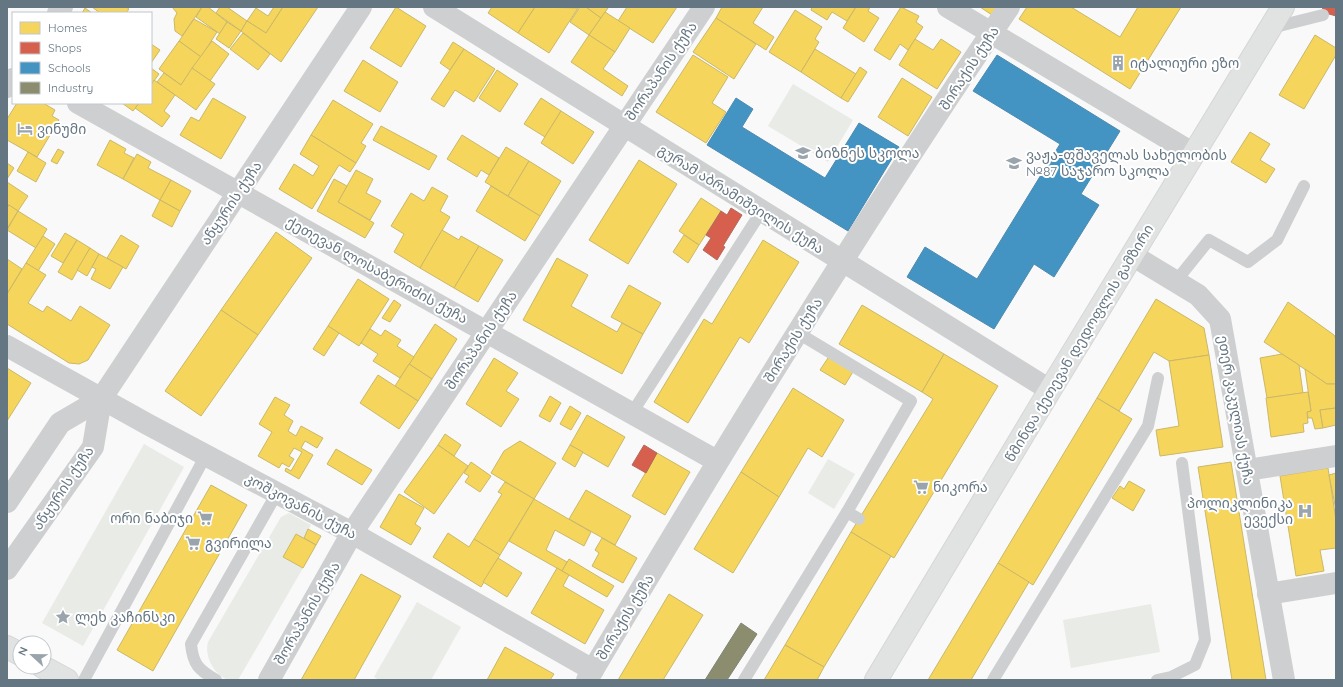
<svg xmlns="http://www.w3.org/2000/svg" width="1343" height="687" viewBox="0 0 1343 687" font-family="Quicksand,'Noto Sans Georgian',sans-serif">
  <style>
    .green { fill: #e8ebe6 }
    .homes { fill: #f6d55c; stroke: #cab868 }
    .shops { fill: #d6604d; stroke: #b4675d }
    .schools { fill: #4393c3; stroke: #4d8ab0 }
    .industry { fill: #8c8c6e; stroke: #808574 }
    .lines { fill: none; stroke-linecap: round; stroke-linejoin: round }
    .primary-casing { stroke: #d5d6d7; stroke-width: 24 }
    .service { stroke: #cecfd0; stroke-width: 12 }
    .minor { stroke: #cecfd0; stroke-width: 22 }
    .primary { stroke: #e1e2e2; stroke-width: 22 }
    .labels { text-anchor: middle; stroke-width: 4; stroke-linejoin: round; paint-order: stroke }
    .poi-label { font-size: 14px; fill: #657683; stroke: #fff; text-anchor: start }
    .street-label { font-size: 14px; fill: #657683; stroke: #fff }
  </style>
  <rect width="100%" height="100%" fill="#f9f9f9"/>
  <g class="green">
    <polygon points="793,84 853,120 828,162 768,126"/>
    <polygon points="144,444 184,467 83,646 42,623"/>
    <polygon points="828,459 855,474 834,509 808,493"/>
    <path d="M289,513L311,525L304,538L296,534L283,557L303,568L238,680C235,680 231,681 228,680C214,675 204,656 208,642L281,517Z"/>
    <polygon points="417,602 461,627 431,680 379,680 374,677"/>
    <polygon points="1151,604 1160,652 1071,668 1063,620"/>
  </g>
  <g class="homes">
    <polygon points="92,7 126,7 129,9 126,13 100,13"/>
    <polygon points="172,7 202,7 182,36 175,31 174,19 177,13"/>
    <polygon points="202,7 208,7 227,22 220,34 196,17"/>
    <polygon points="220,7 227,7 247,21 241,31 216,13"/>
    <polygon points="274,7 283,7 266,33 247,21 256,8 268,16"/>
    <polygon points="283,7 318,7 281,62 241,31 247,21 266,33"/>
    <polygon points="396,7 426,26 401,67 370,48"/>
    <polygon points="492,7 535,7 518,33 488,13"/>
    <polygon points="535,7 578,8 549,53 518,33"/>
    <polygon points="580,7 586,7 601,18 589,35 570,22"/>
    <polygon points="586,7 606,7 608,8 601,18"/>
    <polygon points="627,7 677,7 653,43 618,21"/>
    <polygon points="722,7 763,7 753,23 774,37 766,50 716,18"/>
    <polygon points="812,7 856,7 847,21 832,12 827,20 811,10"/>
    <polygon points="856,7 870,7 868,11 879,18 864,42 843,28"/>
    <polygon points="901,7 919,16 916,22 923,27 908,50 900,44 890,60 874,50"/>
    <polygon points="980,7 997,7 992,15"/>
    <polygon points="1027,7 1071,7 1120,37 1138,7 1181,7 1130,89 1019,19"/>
    <polygon points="85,8 92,13 82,13"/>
    <polygon points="795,10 822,27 815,39 819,42 801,72 769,52"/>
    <polygon points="605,12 630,28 615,52 589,35"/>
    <polygon points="716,18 756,44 734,79 693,52"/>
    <polygon points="194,19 217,32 201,57 179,41"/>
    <polygon points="227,22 241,31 229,48 216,39"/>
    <polygon points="243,33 270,54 258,70 230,49"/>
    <polygon points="589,35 615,52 603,69 628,86 622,96 571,62"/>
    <polygon points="1315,35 1336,48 1336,55 1304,109 1279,95"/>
    <polygon points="915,39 933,50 941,39 961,52 937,89 899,65"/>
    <polygon points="179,41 201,57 181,85 159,69"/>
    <polygon points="212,41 229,54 210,81 192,68"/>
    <polygon points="453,42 464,49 450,70 440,63"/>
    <polygon points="151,44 160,50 151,63"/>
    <polygon points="464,49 495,69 474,102 455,90 444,107 431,99"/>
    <polygon points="815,49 856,74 841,98 801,72"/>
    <polygon points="693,55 728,77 712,103 726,112 706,143 656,112"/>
    <polygon points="363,60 398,82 380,112 344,91"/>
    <polygon points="860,67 867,72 848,102 841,98"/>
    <polygon points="151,68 159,74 151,85"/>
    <polygon points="192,68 215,84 196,110 157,82 164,73 181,85"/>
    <polygon points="497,70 518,84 500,112 479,98"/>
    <polygon points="902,78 932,97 908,136 878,117"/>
    <polygon points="154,80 175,95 164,111 170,116 162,127 135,108 139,103 151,103 151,85"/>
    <polygon points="213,98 246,117 221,159 180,135 191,117 199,121"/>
    <polygon points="541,98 561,111 545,137 524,124"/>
    <polygon points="333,100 373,124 361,143 366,146 356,163 311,135"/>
    <polygon points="17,103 43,103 55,110 52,116 59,120 37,157 7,140 7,119"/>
    <polygon points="122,103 139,103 133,111"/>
    <polygon points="561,111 594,132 573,164 541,143"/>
    <polygon points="381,126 437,156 429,170 373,140"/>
    <polygon points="1250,132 1270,144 1260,160 1275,169 1266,183 1231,162"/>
    <polygon points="311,135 356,163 350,172 339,165 312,209 279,189 294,164 313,176 319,166 300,154"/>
    <polygon points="462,135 499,158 489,175 481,170 477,177 447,159"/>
    <polygon points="110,140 126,149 124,153 134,158 123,179 97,165"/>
    <polygon points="506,147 529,161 508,196 485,182"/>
    <polygon points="58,149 64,152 57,164 51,161"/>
    <polygon points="28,152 46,163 36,182 17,171"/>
    <polygon points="137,154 151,162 148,168 171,180 160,200 123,179"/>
    <polygon points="639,160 677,184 628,264 589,240"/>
    <polygon points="529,161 561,181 540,216 508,196"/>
    <polygon points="7,163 14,168 7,179"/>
    <polygon points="356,170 373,179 366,193 381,201 370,220 338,202"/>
    <polygon points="334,179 347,186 338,202 374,223 365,238 317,211"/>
    <polygon points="171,180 191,191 180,211 160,200"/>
    <polygon points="7,182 28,196 18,211 7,204"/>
    <polygon points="491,186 540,216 525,241 476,211"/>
    <polygon points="432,187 448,196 440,211 450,217 420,268 394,252 404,234 391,226 411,193 424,201"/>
    <polygon points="701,198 721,211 699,245 679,231"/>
    <polygon points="160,200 180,211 172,227 152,216"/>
    <polygon points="9,205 18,211 7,229 7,208"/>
    <polygon points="18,211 47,229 36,248 7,230"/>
    <polygon points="442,230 459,240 461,236 479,246 454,288 420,268"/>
    <polygon points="276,232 312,258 258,335 221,310"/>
    <polygon points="65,233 77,240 63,263 51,256"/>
    <polygon points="121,235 139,246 126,269 107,258"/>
    <polygon points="684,235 699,245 688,263 673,252"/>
    <polygon points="43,236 55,244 38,271 26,263"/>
    <polygon points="77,240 90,248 72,280 58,272"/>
    <polygon points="763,240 799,262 749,343 740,337 688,423 654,402 704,319 712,324"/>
    <polygon points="479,246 503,260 478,302 454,288"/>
    <polygon points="90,248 99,254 87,276 77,270"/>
    <polygon points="99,254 123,267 110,289 91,279 96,269 92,267"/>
    <polygon points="557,258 588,275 571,306 617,332 622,323 643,334 622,374 523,320"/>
    <polygon points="7,259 22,269 7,294"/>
    <polygon points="26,263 46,275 28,303 43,312 47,306 71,321 80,306 110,325 88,360 79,364 69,363 7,324 7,294"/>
    <polygon points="358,279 389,299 359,346 328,326"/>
    <polygon points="629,285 661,303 643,334 611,317"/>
    <polygon points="1156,299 1204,328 1209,355 1169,361 1154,352 1119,411 1097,398"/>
    <polygon points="394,300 401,305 390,322 382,318"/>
    <polygon points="1288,302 1334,335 1336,339 1336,384 1327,384 1264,342"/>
    <polygon points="862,305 944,354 922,392 839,344"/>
    <polygon points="221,310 258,335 201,416 165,391"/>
    <polygon points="435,324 457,339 432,379 409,364"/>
    <polygon points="328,326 339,333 324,356 313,349"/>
    <polygon points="370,329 381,336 385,330 401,340 397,346 414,357 400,378 373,361 378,354 361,343"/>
    <polygon points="944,354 998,386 894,558 851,532 933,399 922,392"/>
    <polygon points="1282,354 1299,365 1303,393 1267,398 1260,358"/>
    <polygon points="830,355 854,370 845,385 820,370"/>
    <polygon points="1209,355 1223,447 1160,456 1156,430 1179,426 1169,361"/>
    <polygon points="494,358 518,373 506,391 519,399 501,427 466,404"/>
    <polygon points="409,364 432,379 418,401 395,386"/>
    <polygon points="7,368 31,383 7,421"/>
    <polygon points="1305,369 1327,384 1336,384 1336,408 1320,410 1323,428 1315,429 1312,418 1308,418 1307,412 1311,411"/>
    <polygon points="378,375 418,401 399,429 360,403"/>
    <polygon points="793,388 844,420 822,457 808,448 779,497 741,472"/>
    <polygon points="1308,392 1311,411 1307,412 1308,423 1303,424 1304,432 1271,437 1266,398"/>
    <polygon points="550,396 561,403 550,422 539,416"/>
    <polygon points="275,397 290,405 284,415 293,421 288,431 296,436 301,426 323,438 317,448 305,441 301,448 313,455 299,479 285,471 286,468 291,471 302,452 294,448 289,456 294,459 289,467 282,463 279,468 258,456 272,432 259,424"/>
    <polygon points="1097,398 1132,419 1033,585 998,563"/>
    <polygon points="570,406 581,413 571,430 560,424"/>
    <polygon points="1336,408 1336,425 1323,428 1320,410"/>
    <polygon points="587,415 625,437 608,467 570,445"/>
    <polygon points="445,434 461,445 454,456 438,445"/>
    <polygon points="520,441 556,463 534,499 491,473 504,451"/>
    <polygon points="438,445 468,466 434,514 404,492"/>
    <polygon points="570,445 583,452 575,467 562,459"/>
    <polygon points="336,449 372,470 362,485 327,464"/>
    <polygon points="657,453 690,472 665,515 632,496"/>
    <polygon points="471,462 491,476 480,492 465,482 469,476 464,473"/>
    <polygon points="1231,462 1266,680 1232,680 1198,467"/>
    <polygon points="1328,468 1336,520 1336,548 1320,550 1324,571 1296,576 1280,476"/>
    <polygon points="741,472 779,497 733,573 694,549"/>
    <polygon points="1336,473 1336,510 1329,475"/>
    <polygon points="1129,481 1145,490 1133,511 1112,498 1120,486 1124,489"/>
    <polygon points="505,482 534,499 500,555 474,539 502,494 498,492"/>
    <polygon points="211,485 247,505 153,671 117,650"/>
    <polygon points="586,490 631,516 615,545 569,519"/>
    <polygon points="399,494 424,508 415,524 421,528 411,545 380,527"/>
    <polygon points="534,499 591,532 584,546 555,530 546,550 567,562 562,571 509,541"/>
    <polygon points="308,529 321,536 316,545 304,538"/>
    <polygon points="851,532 891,556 824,667 785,645"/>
    <polygon points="448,533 469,547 474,539 500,555 481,587 433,557"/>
    <polygon points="296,534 316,545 303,568 283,557"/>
    <polygon points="602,538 637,558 623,583 592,566 599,553 595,550"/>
    <polygon points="498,558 522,573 507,597 483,582"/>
    <polygon points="569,559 614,586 607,597 562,571"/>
    <polygon points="998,563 1029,582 971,680 928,680"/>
    <polygon points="557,568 569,575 563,586 604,610 585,644 531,613"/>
    <polygon points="361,574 401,596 354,680 301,680"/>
    <polygon points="669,594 703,615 663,680 618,680"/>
    <polygon points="785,645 824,667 817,680 764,680"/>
    <polygon points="505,647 554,674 550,680 487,680"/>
  </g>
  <g class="shops">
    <polygon points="1321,7 1336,7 1336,16 1329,14"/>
    <polygon points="731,208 742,215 723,246 725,247 717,260 703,250 711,238 706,235 721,211 727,215"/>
    <polygon points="644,445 657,453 646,473 632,465"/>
  </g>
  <g class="schools">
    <polygon points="997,55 1120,131 1081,194 1099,205 1054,277 1034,264 994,329 907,277 925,247 977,279 1060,144 973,91"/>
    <polygon points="736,98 753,109 742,127 825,178 859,123 899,147 848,231 707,145"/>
  </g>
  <polygon class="industry" points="741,623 757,634 727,680 705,680"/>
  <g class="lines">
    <g class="primary-casing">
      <g id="primary">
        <polyline points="7,647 20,654"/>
        <polyline points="43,667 67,680"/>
        <polyline points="876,680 1050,390 1283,7"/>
      </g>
    </g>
    <g class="service">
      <polyline points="1271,28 1323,15"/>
      <polyline points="1176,281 1209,240 1248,262 1277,240 1304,186"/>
      <polyline points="798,333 911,401 847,512 859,519"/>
      <polyline points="632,413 761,212"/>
      <polyline points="84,680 206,455"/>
      <path d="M216,680C199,670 193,665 191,644L277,493"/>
      <polyline points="744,680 847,512"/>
      <polyline points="993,680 1148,426 1158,378"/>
      <polyline points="1157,680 1171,677 1195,665 1205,640 1182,463"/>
    </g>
    <g class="minor">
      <polyline points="434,7 1050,390"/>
      <polyline points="948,7 1194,154"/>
      <polyline points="58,13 62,7"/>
      <polyline points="7,87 13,79"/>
      <polyline points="78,103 717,461"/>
      <polyline points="1132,255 1198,295 1220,319 1284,680"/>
      <polyline points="7,346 149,425 352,533 593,670"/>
      <polyline points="1247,470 1336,456"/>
      <polyline points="7,502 60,423 101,399"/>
      <polyline points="7,569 93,447 101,399 361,7"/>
      <polyline points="1268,594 1336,583"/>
      <polyline points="269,680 352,533 704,7"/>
      <path d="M587,680C722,452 860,226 1009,7"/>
    </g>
    <use href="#primary" class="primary"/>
  </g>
  <defs>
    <g id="building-bare" transform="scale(1.2)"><path d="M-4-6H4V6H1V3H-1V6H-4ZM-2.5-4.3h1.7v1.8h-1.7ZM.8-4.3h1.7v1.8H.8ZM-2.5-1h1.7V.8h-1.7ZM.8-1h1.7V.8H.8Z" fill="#99a4ac" stroke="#fff" stroke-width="2.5" paint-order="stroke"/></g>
    <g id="hotel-bare" transform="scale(1.2)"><path d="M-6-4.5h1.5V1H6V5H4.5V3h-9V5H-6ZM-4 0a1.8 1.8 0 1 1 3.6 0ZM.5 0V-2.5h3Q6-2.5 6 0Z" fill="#99a4ac" stroke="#fff" stroke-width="2.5" paint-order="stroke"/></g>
    <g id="school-bare" transform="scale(1.2)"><path d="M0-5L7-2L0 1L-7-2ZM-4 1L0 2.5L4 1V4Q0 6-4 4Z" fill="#99a4ac" stroke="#fff" stroke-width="2.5" paint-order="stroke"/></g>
    <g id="supermarket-bare" transform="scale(1.2)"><path d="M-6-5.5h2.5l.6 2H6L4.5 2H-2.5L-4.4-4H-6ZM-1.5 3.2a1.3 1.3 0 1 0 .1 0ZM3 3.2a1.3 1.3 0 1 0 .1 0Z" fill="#99a4ac" stroke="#fff" stroke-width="2.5" paint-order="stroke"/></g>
    <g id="hospital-bare" transform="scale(1.2)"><path d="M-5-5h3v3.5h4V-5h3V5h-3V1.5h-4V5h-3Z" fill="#99a4ac" stroke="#fff" stroke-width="2.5" paint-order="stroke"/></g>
    <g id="sight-bare" transform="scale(1.2)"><path d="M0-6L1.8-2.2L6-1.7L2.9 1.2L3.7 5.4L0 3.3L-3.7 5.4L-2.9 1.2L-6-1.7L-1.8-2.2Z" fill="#99a4ac" stroke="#fff" stroke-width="2.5" paint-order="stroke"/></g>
  </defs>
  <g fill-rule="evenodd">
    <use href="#building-bare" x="1118" y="63"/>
    <use href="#hotel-bare" x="25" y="129"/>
    <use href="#school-bare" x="803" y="153"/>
    <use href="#school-bare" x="1014" y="163"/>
    <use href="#supermarket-bare" x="921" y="487"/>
    <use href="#hospital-bare" x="1305" y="511"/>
    <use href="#supermarket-bare" x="205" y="518"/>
    <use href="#supermarket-bare" x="193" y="543"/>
    <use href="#sight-bare" x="63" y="617"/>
  </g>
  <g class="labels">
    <g class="poi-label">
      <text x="1130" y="68">იტალიური ეზო</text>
      <text x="37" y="134">ვინუმი</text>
      <text x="815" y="158">ბიზნეს სკოლა</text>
      <text x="1026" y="160">ვაჟა-ფშაველას სახელობის<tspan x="1026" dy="16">№87 საჯარო სკოლა</tspan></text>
      <text x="933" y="492">ნიკორა</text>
      <text x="1293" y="508" text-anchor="end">პოლიკლინიკა<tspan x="1293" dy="16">ევექსი</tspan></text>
      <text x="193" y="523" text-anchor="end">ორი ნაბიჯი</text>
      <text x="205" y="548">გვირილა</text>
      <text x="75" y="622">ლეხ კაჩინსკი</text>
    </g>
    <g class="street-label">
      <text transform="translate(969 68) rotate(-57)" y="5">შირაქის ქუჩა</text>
      <text transform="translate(661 71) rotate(-56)" y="5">შორაპანის ქუჩა</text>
      <text transform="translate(741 199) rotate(32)" y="5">გურამ აბრამიშვილის ქუჩა</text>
      <text transform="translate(231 203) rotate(-56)" y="5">აწყურის ქუჩა</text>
      <text transform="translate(377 270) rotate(29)" y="5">ქეთევან ლოსაბერიძის ქუჩა</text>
      <text transform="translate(481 340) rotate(-56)" y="5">შორაპანის ქუჩა</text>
      <text transform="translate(793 340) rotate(-58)" y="5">შირაქის ქუჩა</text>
      <text transform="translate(1079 343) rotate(-59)" y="5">წმინდა ქეთევან დედოფლის გამზირი</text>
      <text transform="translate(1236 410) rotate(80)" y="5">ეთერ კაკულიას ქუჩა</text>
      <text transform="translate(63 488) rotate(-56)" y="5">აწყურის ქუჩა</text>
      <text transform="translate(301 506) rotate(28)" y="5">კოშკოვანის ქუჩა</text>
      <text transform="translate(307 613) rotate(-60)" y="5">შორაპანის ქუჩა</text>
      <text transform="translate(625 617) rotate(-59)" y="5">შირაქის ქუჩა</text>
    </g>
  </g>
  <rect width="1343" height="687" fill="none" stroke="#657683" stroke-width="16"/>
  <rect x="12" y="12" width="140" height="92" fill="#ffffff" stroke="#c1c8cd"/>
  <rect x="20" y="22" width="20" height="12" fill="#f6d55c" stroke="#c1c8cd"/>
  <text x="48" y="32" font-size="12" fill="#657683">Homes</text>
  <rect x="20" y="42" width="20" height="12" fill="#d6604d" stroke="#c1c8cd"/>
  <text x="48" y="52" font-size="12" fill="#657683">Shops</text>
  <rect x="20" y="62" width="20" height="12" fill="#4393c3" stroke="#c1c8cd"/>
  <text x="48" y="72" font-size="12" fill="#657683">Schools</text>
  <rect x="20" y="82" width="20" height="12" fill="#8c8c6e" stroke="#c1c8cd"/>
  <text x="48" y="92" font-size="12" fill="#657683">Industry</text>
  <g transform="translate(32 655) rotate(292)"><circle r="19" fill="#ffffff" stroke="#c1c8cd"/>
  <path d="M0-3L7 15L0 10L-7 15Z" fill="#99a4ac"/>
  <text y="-6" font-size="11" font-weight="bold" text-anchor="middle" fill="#657683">N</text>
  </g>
</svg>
